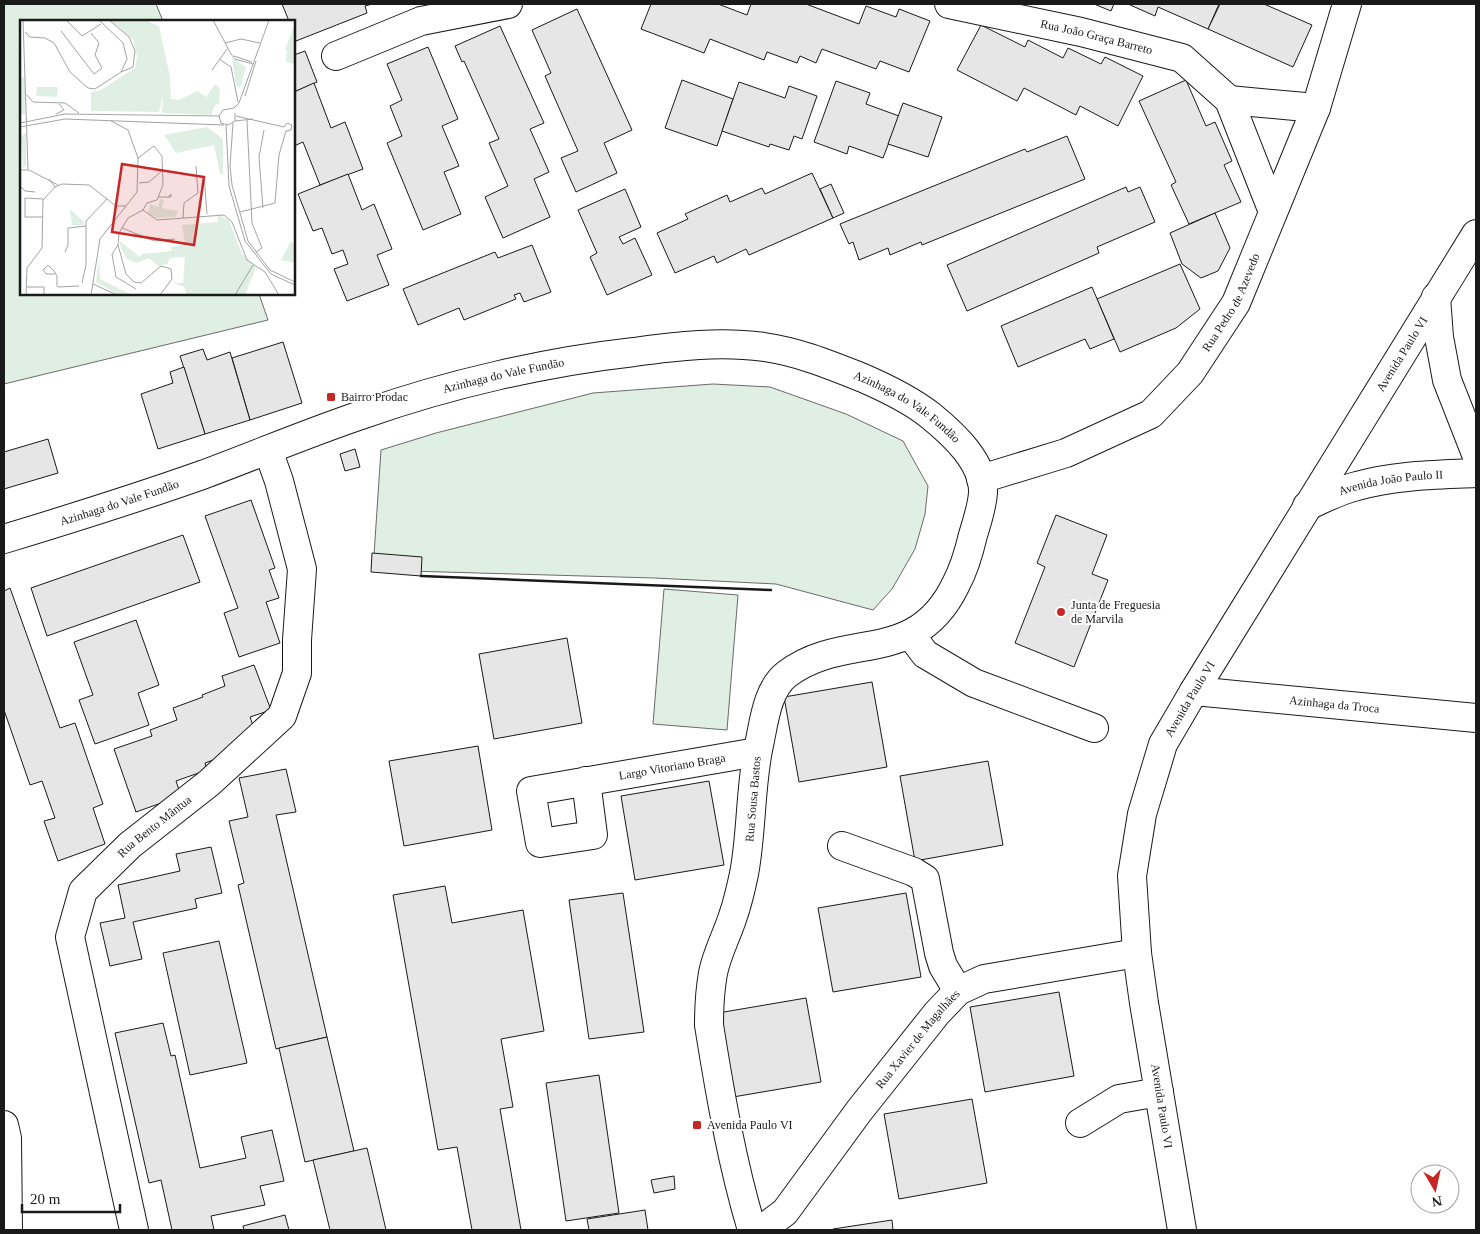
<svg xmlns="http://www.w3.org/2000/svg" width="1480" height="1234" viewBox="0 0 1480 1234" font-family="'Times New Roman',serif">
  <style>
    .green { fill: #e0efe3; stroke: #6a6a6a }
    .building { fill: #e6e6e6; stroke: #1a1a1a }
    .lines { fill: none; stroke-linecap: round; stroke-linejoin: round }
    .minor-casing { stroke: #1a1a1a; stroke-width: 30 }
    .major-casing { stroke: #1a1a1a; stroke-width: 30 }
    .minor { stroke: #fff; stroke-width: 28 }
    .major { stroke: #fff; stroke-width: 28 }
    .wall { stroke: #1a1a1a; stroke-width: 2.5 }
    .poi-dot { fill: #c62828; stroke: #fff; stroke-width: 2 }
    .labels { text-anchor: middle; stroke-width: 4; stroke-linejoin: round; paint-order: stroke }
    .street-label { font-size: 12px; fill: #1a1a1a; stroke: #fff }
    .poi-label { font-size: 12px; fill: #1a1a1a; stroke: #fff; text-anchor: start }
    .inset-road { fill: none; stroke: #a3a3a3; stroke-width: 1 }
    .view { fill: #c62828; fill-opacity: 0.15; stroke: #c62828; stroke-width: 2.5 }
    .inset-edge { fill: none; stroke: #1a1a1a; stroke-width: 2.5 }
  </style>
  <rect width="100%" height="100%" fill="#fff"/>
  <g class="green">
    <polygon points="4,4 156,4 163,21 21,21 21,294 259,294 268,320 4,384"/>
    <polygon points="713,384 770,387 846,414 903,441 928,486 925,514 915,549 892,589 873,610 776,584 654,578 373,570 381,450 436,433 593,393"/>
    <polygon points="664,589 738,595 727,730 653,724"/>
  </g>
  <g class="building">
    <polygon points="282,4 372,4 365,6 367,13 296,41 294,35 294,21 289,21"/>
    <polygon points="651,4 718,4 747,15 751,4 806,4 859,24 866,6 896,17 899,9 930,21 909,72 880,61 876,69 822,49 816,63 800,56 797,63 767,52 764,60 710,39 704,53 641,29"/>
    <polygon points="1094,4 1114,4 1111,11"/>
    <polygon points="1128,4 1219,4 1208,29 1158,7 1155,16"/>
    <polygon points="1220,4 1264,4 1312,25 1293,67 1208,29"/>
    <polygon points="577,9 632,130 604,143 617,173 576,192 561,158 578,151 545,76 551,73 532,30"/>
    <polygon points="981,25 1025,47 1028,40 1063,58 1068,48 1101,64 1105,57 1143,76 1118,126 1080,106 1076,115 1024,88 1017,101 957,70"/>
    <polygon points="500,26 544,123 530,129 549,172 534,179 550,217 503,238 485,197 508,186 489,143 499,139 464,61 462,62 455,46"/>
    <polygon points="428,47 458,119 442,126 459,166 444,172 461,214 423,230 387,143 402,136 390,106 402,100 387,64"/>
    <polygon points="305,51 317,82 294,92 294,55"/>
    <polygon points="682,80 733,99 717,146 665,128"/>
    <polygon points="1186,80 1206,126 1215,122 1232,161 1224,165 1241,202 1189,224 1171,185 1176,182 1139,101"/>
    <polygon points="836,81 870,93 866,104 899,116 883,158 849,146 847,154 814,142"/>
    <polygon points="739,82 785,98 789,86 817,96 802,139 794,136 789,150 770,144 769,147 722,131"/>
    <polygon points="314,83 331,128 345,122 363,169 320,185 303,142 294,146 294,92"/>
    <polygon points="903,103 942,117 928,157 888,144"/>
    <polygon points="1067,136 1085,179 922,245 921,242 890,255 888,248 859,260 853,242 849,244 840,224 1025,149 1027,152"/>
    <polygon points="812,173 833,218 749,255 746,249 717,263 714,256 675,273 657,233 688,219 685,214 727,195 730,202 762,188 765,194"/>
    <polygon points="348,174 362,210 374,204 392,249 377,255 389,285 347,301 334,269 348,264 343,250 332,254 322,228 313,231 298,194"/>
    <polygon points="831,184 844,213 833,218 820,189"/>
    <polygon points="1126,187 1128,192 1140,187 1155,222 1097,247 1099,253 967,311 947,265"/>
    <polygon points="625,189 641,227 619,237 623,244 635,238 652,275 607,295 590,257 597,253 578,210"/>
    <polygon points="1215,213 1230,248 1218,271 1201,278 1182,264 1170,233"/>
    <polygon points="532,245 551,292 524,302 520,293 514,295 516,299 464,320 459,308 418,325 403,289 495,252 498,258"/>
    <polygon points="1180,264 1200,309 1176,328 1120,352 1097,299"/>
    <polygon points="1092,287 1114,339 1090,349 1085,339 1018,367 1001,326"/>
    <polygon points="283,342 302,403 250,420 232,358"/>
    <polygon points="203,349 207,360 230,352 250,420 205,434 180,356"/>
    <polygon points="184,367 205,434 158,449 141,394 173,383 170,372"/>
    <polygon points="48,439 58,473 4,489 4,452"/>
    <polygon points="355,449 360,467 345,471 340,454"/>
    <polygon points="251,500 275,568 269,570 279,598 266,602 280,643 239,657 224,613 238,608 205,516"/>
    <polygon points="1056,515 1107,535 1092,574 1108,580 1074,667 1015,643 1045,567 1037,563"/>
    <polygon points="183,535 200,582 47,636 31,588"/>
    <polygon points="372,553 422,557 421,576 371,572"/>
    <polygon points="10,588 60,728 75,723 103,804 93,808 105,844 58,861 44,821 55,818 42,781 30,785 4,710 4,591"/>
    <polygon points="136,620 159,685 138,693 149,725 95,744 79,700 93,695 74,642"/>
    <polygon points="567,638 582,723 494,739 479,654"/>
    <polygon points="254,665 271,710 250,717 256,734 231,743 235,752 205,763 207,770 176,781 181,796 136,812 114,749 152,736 150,730 177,720 173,708 203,697 202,695 225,686 222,676"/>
    <polygon points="872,682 887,767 799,782 784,697"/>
    <polygon points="478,746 492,830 404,846 389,761"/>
    <polygon points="988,761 1003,845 915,861 900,776"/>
    <polygon points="286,769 296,812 276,815 327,1037 276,1049 238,885 244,883 229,821 248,817 239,778"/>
    <polygon points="709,781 724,865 635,880 621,796"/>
    <polygon points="211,847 222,893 195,899 197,908 133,922 142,959 110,966 100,923 125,918 118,885 180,871 176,854"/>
    <polygon points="445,886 452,923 523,910 544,1031 501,1039 513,1107 500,1109 521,1230 472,1230 457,1147 438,1150 393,895"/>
    <polygon points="623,893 644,1032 589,1039 569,900"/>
    <polygon points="906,893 921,977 833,992 818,908"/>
    <polygon points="219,941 247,1063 190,1075 163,953"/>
    <polygon points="1059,992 1074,1076 985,1092 970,1007"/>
    <polygon points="806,998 821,1082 733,1097 718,1013"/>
    <polygon points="163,1023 171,1056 175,1055 200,1168 246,1158 241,1137 272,1130 284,1181 260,1186 265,1205 211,1216 214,1230 172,1230 161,1180 149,1183 115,1033"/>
    <polygon points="327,1037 354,1151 305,1162 279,1048"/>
    <polygon points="599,1075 619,1213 566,1221 546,1083"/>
    <polygon points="972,1099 987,1183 899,1199 884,1114"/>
    <polygon points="367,1148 386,1230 330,1230 313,1160"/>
    <polygon points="674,1176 675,1189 654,1193 651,1180"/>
    <polygon points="645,1210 648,1230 589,1230 587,1219"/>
    <polygon points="285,1215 289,1230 244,1230 243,1226"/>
    <polygon points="892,1220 893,1230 833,1230 833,1229"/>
  </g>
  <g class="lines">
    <g class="minor-casing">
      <g id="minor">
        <path id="s1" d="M949,4L1081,32L1182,58L1229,100L1273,212"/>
        <polyline points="336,56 421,21 508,4"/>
        <polyline points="1229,100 1316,108"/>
        <path id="s2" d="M981,479L1066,453L1151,414L1190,373L1236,303L1316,108L1347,4"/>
        <path id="s3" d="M4,539C70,519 137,498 202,475C256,455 310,432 364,414C449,384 545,362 634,352C677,346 721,341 764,347C799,352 830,365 863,378C886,388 911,400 931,416C953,434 984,462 983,493C982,507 977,522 973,535C969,552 964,569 956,584C916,668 845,630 787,674C767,689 764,722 759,745C750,786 752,832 744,874C741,888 738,902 733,916C727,935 717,953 713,973C710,990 709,1008 709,1025C720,1094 732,1163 752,1230"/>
        <polyline points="910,634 925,654 974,683 1094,728"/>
        <path id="s4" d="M1194,691L1476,718"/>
        <path id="s5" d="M586,781L593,835L540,843L531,791L757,752"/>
        <polyline points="842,846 914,872 925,879 939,953 943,966 958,991"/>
        <polyline points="1080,1123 1119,1099 1159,1092"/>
        <polyline points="4,1125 7,1138 8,1230"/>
        <path id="s6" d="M134,1230L70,937L83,891L130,845L209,783L282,716L297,673V640L302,569L279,481L268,450"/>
        <path id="s7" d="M761,1230L785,1212L859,1111L937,1013L958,991L984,979L1137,953"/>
      </g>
    </g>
    <g class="major-casing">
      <g id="major">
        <polyline points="1436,297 1439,337 1447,380 1476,454"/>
        <path id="s8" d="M1307,506C1323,499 1340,490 1357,486C1396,475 1436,475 1476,473"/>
        <path id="s9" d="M1182,1230L1144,1003L1137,953L1132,876L1142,814L1163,744L1194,691L1476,234"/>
      </g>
    </g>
    <use href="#minor" class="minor"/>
    <use href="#major" class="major"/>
    <polyline class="wall" points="421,576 771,590"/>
  </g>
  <g class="poi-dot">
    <rect x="326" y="392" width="10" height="10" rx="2.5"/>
    <circle cx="1061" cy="612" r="5"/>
    <rect x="692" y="1120" width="10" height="10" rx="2.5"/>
  </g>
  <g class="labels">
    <g class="street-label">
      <text dy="4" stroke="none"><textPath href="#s1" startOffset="151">Rua João Graça Barreto</textPath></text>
      <text dy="4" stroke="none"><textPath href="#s2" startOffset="321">Rua Pedro de Azevedo</textPath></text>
      <text dy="4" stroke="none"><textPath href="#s9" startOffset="951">Avenida Paulo VI</textPath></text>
      <text dy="4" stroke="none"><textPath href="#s3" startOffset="526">Azinhaga do Vale Fundão</textPath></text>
      <text dy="4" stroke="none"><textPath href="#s3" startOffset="946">Azinhaga do Vale Fundão</textPath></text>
      <text dy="4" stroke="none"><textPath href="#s8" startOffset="88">Avenida João Paulo II</textPath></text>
      <text dy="4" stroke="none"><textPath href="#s3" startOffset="121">Azinhaga do Vale Fundão</textPath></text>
      <text dy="4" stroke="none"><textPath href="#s9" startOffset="546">Avenida Paulo VI</textPath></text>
      <text dy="4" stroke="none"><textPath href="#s4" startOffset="141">Azinhaga da Troca</textPath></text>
      <text dy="4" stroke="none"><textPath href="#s5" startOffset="304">Largo Vitoriano Braga</textPath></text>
      <text transform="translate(753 799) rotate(-85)" y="4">Rua Sousa Bastos</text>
      <text dy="4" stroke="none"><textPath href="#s6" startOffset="444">Rua Bento Mântua</textPath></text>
      <text dy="4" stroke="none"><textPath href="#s7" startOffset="248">Rua Xavier de Magalhães</textPath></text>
      <text transform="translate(1162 1106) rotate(81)" y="4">Avenida Paulo VI</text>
    </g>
    <g class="poi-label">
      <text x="341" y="401">Bairro Prodac</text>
      <text x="1071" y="609">Junta de Freguesia<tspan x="1071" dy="14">de Marvila</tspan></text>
      <text x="707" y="1129">Avenida Paulo VI</text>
    </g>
  </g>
  <g transform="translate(20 20)">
    <rect width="275" height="275" fill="#fff"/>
    <path d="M90,0H125L139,6L150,57L151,79L159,80L177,71L186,77L195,64L200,69L199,84L195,85L191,95L142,93L143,76L139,92L71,91V72L81,70L115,48L117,36L113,20ZM275,3V44L266,42L267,31L265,30ZM212,38L226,47L220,68L216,66ZM0,57H5V94H0ZM17,67H38L37,77L16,76ZM187,107L203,119V154H200L194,125L156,133L144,115ZM6,113V146L3,148L1,116ZM140,179L144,180L142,188L158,191L156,197L137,198L127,193L131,184L138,187ZM50,189L64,202V205H52ZM197,194L209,200L222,234L236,247L226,273L230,275H166L165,267L153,263H163L165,237L150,238L147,244L138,246L129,238L117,243L107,239L101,228L100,221L120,237L122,234L152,231L151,227L165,224L162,205L198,202ZM271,221L275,225V243L261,240ZM79,238L80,259L112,275H99L76,262Z" fill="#e0efe3"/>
    <path class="inset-road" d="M3,0L8,149M46,0L62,16L81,4M89,0L109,17L115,31L113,47L101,52M193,0L211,34L215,39L233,44M41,11L74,54L82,48L75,35L79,23L71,13M5,12L10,17L25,18L34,23L50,52L68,68L75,69L101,52L107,39L103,23L79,0M205,23L221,19L240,23M214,36L232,42M199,39L211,47L218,82M192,50L207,29M7,75L13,82L45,83L59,93M225,76L236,41M36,94L44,90L39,84M199,96L203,90L214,88L219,83L249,0M199,96L201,103L208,105L215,101V93M216,96L264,107M227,100L232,203L242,228L236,232M91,101L108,110L118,138M215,101L233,99M0,103L45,94L199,96M213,103L210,146L212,165L228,221L250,250L275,262M206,105L209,166L225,221L251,254L275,265M0,107L45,99L204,105M264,107L267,103L272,105L271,110L266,111M118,138L134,126L142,136L143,165L137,180L127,183L123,190M0,150H9L38,165M184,156L187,194M29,159L35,167L42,164L69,165L96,186H106M119,163L129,162L143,150M0,166L5,171L15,172M138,177H151V174L148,177M243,188L239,137L244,110M123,190L137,200L204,195L212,202L227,240L245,252L259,275M123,190L108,198L99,213L98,225L106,254L114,262L121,263L141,246L151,249L152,259L140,275M220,192L255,183L259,135L266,111M23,197H5V178L23,179M163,198L164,183L178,173L176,146M102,208L134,221L155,219M98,225L92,234L96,257L116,269M45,232L48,225V208L66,206M35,254H26L23,250L28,245L34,251L37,256V267M62,263L66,245V201L87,179M73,264L97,275M6,267H24V275M38,267L59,266M6,275L7,248L22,228L23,180L35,167M71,275L80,219L117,172L118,138M215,275L233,245"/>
    <path class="view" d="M102,144L184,157L174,225L92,212Z"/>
    <rect width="275" height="275" class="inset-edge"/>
  </g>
  <rect width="1480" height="1234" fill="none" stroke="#1a1a1a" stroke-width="10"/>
  <g transform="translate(1435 1189) rotate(171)"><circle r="24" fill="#ffffff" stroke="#a3a3a3"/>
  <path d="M0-4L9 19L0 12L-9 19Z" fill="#c62828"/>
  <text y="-8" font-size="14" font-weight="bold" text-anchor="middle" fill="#1a1a1a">N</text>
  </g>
  <path d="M22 1204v8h98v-8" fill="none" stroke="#1a1a1a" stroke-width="2.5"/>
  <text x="30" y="1204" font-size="15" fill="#1a1a1a" stroke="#ffffff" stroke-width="4" paint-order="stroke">20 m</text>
</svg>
